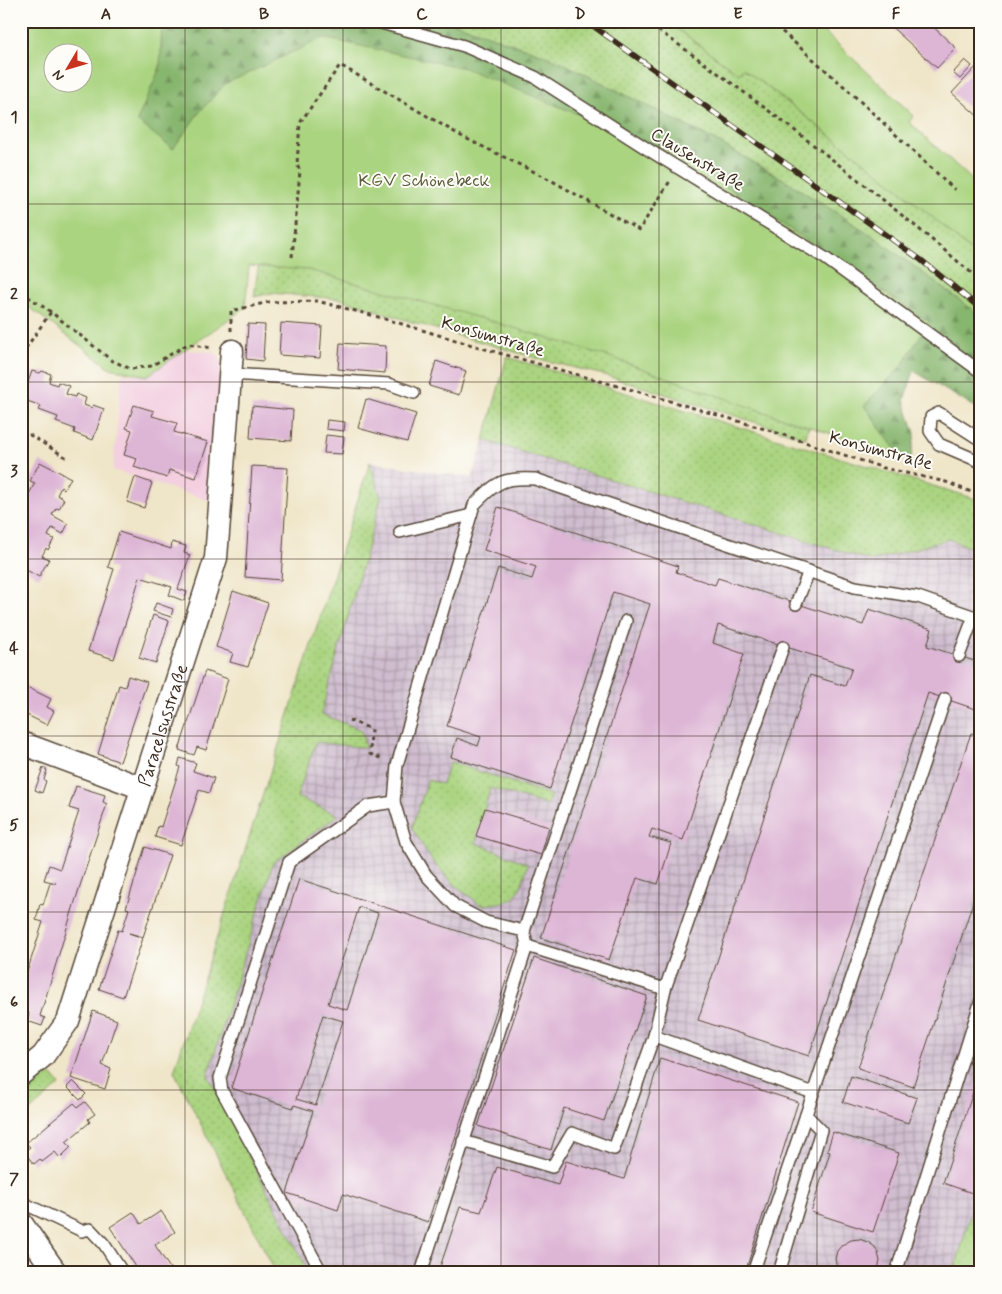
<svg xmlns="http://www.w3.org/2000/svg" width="1002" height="1294" viewBox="0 0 1002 1294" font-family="Mynerve,sans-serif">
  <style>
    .built { fill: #f3cfe0 }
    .industrial { fill: url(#industrial-grid) }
    .grass { fill: url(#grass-dots); stroke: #727f4f }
    .forest { fill: url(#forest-firs); stroke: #617046 }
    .garden { fill: #aad480; stroke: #727f4f; fill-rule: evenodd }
    .building { fill: #ddb5d5; fill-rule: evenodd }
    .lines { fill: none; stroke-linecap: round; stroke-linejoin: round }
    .service-casing { stroke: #564638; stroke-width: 14 }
    .minor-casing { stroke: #564638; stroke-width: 25 }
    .path { stroke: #564638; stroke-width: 3; stroke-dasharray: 4 4; stroke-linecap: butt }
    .service { stroke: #fff; stroke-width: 11 }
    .minor { stroke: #fff; stroke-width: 22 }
    .rail-casing { stroke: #3b2a1e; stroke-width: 5.5 }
    .rail { stroke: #fdfcf7; stroke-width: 4; stroke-dasharray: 11; stroke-linecap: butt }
    .grid { fill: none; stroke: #3b2a1e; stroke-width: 1; stroke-opacity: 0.55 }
    .labels { text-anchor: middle; stroke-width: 4; stroke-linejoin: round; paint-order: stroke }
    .street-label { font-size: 18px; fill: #3b2a1e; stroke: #fdfcf7 }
    .park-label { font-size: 18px; fill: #5c5d3b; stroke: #fdfcf7 }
    .neatline { fill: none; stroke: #3b2a1e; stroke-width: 2 }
    .grid-label { font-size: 16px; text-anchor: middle; font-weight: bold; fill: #3b2a1e }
  </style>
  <defs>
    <pattern id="industrial-grid" width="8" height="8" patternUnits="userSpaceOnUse" patternTransform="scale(1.25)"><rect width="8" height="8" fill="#cfbdcf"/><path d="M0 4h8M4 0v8" fill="none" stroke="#a99aa7"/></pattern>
    <pattern id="grass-dots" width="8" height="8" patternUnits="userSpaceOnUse" patternTransform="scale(1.25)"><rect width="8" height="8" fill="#aad480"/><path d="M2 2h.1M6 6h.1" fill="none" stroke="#93b66e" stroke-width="1.8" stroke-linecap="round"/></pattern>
    <pattern id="forest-firs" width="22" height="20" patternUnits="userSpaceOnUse" patternTransform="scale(1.25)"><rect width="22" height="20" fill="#87b66e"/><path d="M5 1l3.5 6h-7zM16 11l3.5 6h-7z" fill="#70945a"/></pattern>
  </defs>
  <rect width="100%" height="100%" fill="#fdfcf7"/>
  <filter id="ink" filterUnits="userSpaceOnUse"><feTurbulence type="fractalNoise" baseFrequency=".02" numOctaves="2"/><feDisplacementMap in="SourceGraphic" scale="10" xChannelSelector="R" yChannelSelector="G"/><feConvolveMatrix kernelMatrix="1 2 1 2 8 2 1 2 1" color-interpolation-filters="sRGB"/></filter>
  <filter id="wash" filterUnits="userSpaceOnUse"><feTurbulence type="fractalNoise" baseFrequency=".0096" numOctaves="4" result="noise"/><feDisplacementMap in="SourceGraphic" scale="20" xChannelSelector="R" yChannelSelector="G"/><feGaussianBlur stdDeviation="1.12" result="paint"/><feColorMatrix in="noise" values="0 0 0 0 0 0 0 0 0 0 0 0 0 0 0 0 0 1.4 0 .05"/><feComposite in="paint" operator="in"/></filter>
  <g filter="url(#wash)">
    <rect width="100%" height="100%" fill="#efe5c8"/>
    <polygon class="built" points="183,350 211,352 219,356 221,363 211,501 113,470 122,374 140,375"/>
    <polygon class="industrial" points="484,440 872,561 949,539 981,552 981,1273 309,1273 208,1075 273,863 338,815 297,797 316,741 365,748 361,730 321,715 381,498 370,462 472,478"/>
    <g class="grass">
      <polygon points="447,21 667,21 739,74 743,68 898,188 981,259 981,316 870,234 783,179 712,139 559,61"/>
      <polygon points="259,262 350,271 810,420 806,438 604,375 543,360 412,322 341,299 271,293 254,297"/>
      <polygon points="507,357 973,498 981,502 981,552 949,539 872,561 484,440"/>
      <polygon points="370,462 381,498 321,714 361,730 366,748 316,742 297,797 338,815 273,863 208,1075 309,1273 276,1273 174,1071"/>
      <path d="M450,762L551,795L547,805L490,788L476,843L528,864C518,898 518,902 481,905L455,885L433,862L412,828L428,780L442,784Z"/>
      <polygon points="44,1072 55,1078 60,1085 21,1118 21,1091"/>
      <polygon points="976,1194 981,1196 981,1273 954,1273"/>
    </g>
    <polygon class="forest" points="162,21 450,21 559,61 712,139 783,179 870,234 981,316 981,411 914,371 904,400 915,433 911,457 900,456 864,406 902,365 929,322 678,155 198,114 173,149 137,121 160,67"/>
    <g class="garden">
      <path d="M21,21H162L160,67L137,121L173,149L198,114L225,84L323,38L464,68L678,155L929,322L902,365L864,406L900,456L758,410L610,357L494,322L309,270L249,266L245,308L147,376L110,368L21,301ZM52,52H82V82H52Z"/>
      <polygon points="667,21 813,21 914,116 909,122 981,188 981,259 898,188 743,68 739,74"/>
    </g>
    <g id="blocks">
      <g class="building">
        <polygon points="885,21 927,21 956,48 937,68"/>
        <polygon points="965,60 972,66 960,79 953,73"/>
        <polygon points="976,67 981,71 981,119 952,93"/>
        <polygon points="281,323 322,326 320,358 279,355"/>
        <polygon points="248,324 265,325 263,361 246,359"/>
        <polygon points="340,343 386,346 385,373 338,369"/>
        <polygon points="436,361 466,371 459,395 429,386"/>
        <polygon points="32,371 40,373 42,371 51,374 49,382 57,385 58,382 69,386 66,394 75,397 76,394 86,398 84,405 92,408 93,405 104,409 93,440 74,433 75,429 56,422 58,417 39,410 41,406 22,399"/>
        <polygon points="366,399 416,414 407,442 358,428"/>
        <polygon points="134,405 154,411 152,416 177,423 174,432 208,442 196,478 169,470 167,478 134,467 137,459 124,455 132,430 126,428"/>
        <polygon points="252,406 293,410 291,441 250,438"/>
        <polygon points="327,420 345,422 344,431 326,429"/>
        <polygon points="326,435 344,437 342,454 324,453"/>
        <polygon points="40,462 71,478 64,489 61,487 57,495 64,499 59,509 56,508 52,515 68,524 63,534 52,528 48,536 54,539 48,550 46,548 42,556 49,559 39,577 21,567 21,531 25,524 21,521 30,504 25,501 35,483 30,481"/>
        <polygon points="252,466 288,468 281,580 245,577"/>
        <polygon points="135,477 152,483 144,508 127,502"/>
        <polygon points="498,507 678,566 676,572 715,585 718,578 863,625 869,609 932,629 927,646 981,663 981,711 928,693 809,1056 698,1020 810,675 845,686 852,668 718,625 713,643 744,654 683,840 652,829 649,837 671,843 665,863 658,884 637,878 609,960 541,938 650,604 613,592 550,789 451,757 457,738 478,746 481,737 447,726 498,568 532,579 536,567 484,550"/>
        <polygon points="119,532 171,549 172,542 186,546 184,553 190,555 178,589 187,592 184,601 169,595 172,587 140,577 114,659 88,651 114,569 108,567"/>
        <polygon points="233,591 268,603 248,667 230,662 233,653 216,647"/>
        <polygon points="156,603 173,609 171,617 153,611"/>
        <polygon points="153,615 169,621 156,663 139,658"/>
        <polygon points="205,671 228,679 206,750 197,747 194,755 179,750"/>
        <polygon points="128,676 147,682 120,762 98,754 119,685 125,687"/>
        <polygon points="21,684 51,699 47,707 54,711 47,725 21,712"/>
        <polygon points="971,733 981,736 981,877 913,1087 858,1068"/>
        <polygon points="180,758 196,763 193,771 214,778 209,793 199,790 181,845 155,837 158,826 161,827 180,767 178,766"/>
        <polygon points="43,768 47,770 44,780 46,781 42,793 35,790"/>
        <polygon points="76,786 105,795 103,802 107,804 78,892 40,1016 45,1018 42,1026 27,1021 29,1013 21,1010 21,991 43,922 36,920 40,904 43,905 50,883 56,883 44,880 49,865 60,869 79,811 69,808"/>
        <polygon points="485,808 549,827 541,855 476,836"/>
        <polygon points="145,847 170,855 143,937 129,933 143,938 123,997 99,989 118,930 122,931 129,909 126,908"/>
        <path d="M299,879L516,950L428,1222L343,1194L338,1210L287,1193L313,1111L294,1105L293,1108L231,1088ZM359,907L378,913L347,1010L328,1004ZM323,1015L343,1021L316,1105L296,1099Z"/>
        <polygon points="534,958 647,996 604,1121 564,1108 551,1150 478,1126"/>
        <polygon points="93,1011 117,1020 102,1065 111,1069 105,1089 71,1078"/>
        <polygon points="660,1058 798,1102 745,1273 438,1273 460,1207 481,1212 497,1167 558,1185 566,1161 624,1179"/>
        <polygon points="980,1071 981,1071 981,1196 943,1183"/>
        <polygon points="851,1076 917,1098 908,1123 843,1102"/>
        <polygon points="73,1081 86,1094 80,1100 67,1087"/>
        <polygon points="85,1102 95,1114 88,1119 90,1122 66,1142 71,1147 60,1158 55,1152 42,1162 40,1159 34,1164 24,1152 30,1147 26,1143 74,1103 78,1107"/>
        <polygon points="833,1132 899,1153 873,1232 811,1212 830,1152 827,1151"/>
        <polygon points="161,1211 175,1232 155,1245 173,1273 140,1273 110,1227 133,1212 141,1224"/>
        <polygon points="859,1239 868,1242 875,1247 878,1253 880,1261 877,1273 838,1273 835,1259 837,1251 842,1245 851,1240"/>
      </g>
    </g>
  </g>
  <g filter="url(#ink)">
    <use href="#blocks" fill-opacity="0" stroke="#564638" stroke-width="1"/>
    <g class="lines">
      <g class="service-casing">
        <g id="service">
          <polyline points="374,21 464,46 535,77 649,150 825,258 981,372"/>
          <polyline points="230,374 389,384 414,393"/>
          <polyline points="981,440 939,413 931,417 930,431 939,444 981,462"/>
          <polyline points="400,532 471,515"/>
          <polyline points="796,604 809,571"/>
          <polyline points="959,656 974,616"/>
          <polyline points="394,802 406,842 426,875 455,906 486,922 524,931"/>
          <polyline points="527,946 665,989"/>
          <polyline points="654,1036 813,1093"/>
          <polyline points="463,1141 552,1167 572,1133 614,1149 654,1036 665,989 783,647"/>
          <polyline points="21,1202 82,1231 90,1229 104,1244 123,1273"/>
          <path d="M322,1273L222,1091L220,1078L289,862L368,806L394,802L397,765L474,505C496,482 503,477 535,479L855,587L918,597L981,619"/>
          <polyline points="421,1273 527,946 524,931 626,621"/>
          <polyline points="753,1273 945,699"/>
          <polyline points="779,1273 821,1130 806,1115"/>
          <polyline points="896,1273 981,1000"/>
        </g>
      </g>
      <g class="minor-casing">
        <g id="minor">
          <polyline points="21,743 142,788"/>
          <path id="s1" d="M21,1074L43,1056L68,1021L216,558L232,351"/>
          <polyline points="21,1223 56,1273"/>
        </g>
      </g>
      <g class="path">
        <path d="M645,21C761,102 873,189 981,281"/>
        <polyline points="770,21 847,89 955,190"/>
        <polyline points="292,257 300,171 297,164 300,123 340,65 463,137 547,178 639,230 670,181"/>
        <polyline points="21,292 51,312 111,360 131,369 151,366 188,344 211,348"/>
        <polyline points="231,331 231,311 269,302 317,301 375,316 499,353 636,391 765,429 884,468 946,482 981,496"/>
        <polyline points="21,355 51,312"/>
        <polyline points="21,437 30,435 67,458"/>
        <polyline points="349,720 371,729 370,754 383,759"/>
      </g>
      <use href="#service" class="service"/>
      <use href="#minor" class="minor"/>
      <g class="rail-casing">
        <polyline id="rail" points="586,21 921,260 981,309"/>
      </g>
      <use href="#rail" class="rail"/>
    </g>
  </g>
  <path class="grid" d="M185,21V1273M343,21V1273M501,21V1273M659,21V1273M817,21V1273M21,204H981M21,382H981M21,559H981M21,736H981M21,912H981M21,1090H981"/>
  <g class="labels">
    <g class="street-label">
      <text transform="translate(698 159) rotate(31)" y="6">Clausenstraße</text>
      <text transform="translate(493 336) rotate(16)" y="6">Konsumstraße</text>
      <text transform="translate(881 450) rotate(15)" y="6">Konsumstraße</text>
      <text dy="6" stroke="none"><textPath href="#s1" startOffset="382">Paracelsusstraße</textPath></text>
    </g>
    <g class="park-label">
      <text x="424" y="186">KGV Schönebeck</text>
    </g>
  </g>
  <rect width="1002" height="1294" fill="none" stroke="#fdfcf7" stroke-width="55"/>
  <g transform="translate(68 68) rotate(232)"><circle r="24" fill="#fdfcf7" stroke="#afa8a0"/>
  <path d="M0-4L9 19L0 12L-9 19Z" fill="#c8321e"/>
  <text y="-8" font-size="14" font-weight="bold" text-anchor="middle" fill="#3b2a1e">N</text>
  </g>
  <rect x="28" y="28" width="946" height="1238" class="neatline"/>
  <g class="grid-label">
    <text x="106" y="19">A</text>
    <text x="264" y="19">B</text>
    <text x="422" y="19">C</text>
    <text x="580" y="19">D</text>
    <text x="738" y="19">E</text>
    <text x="896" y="19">F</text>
    <text x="14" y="122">1</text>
    <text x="14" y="299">2</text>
    <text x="14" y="476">3</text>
    <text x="14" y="653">4</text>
    <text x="14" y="830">5</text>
    <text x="14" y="1007">6</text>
    <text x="14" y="1184">7</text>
  </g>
</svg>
